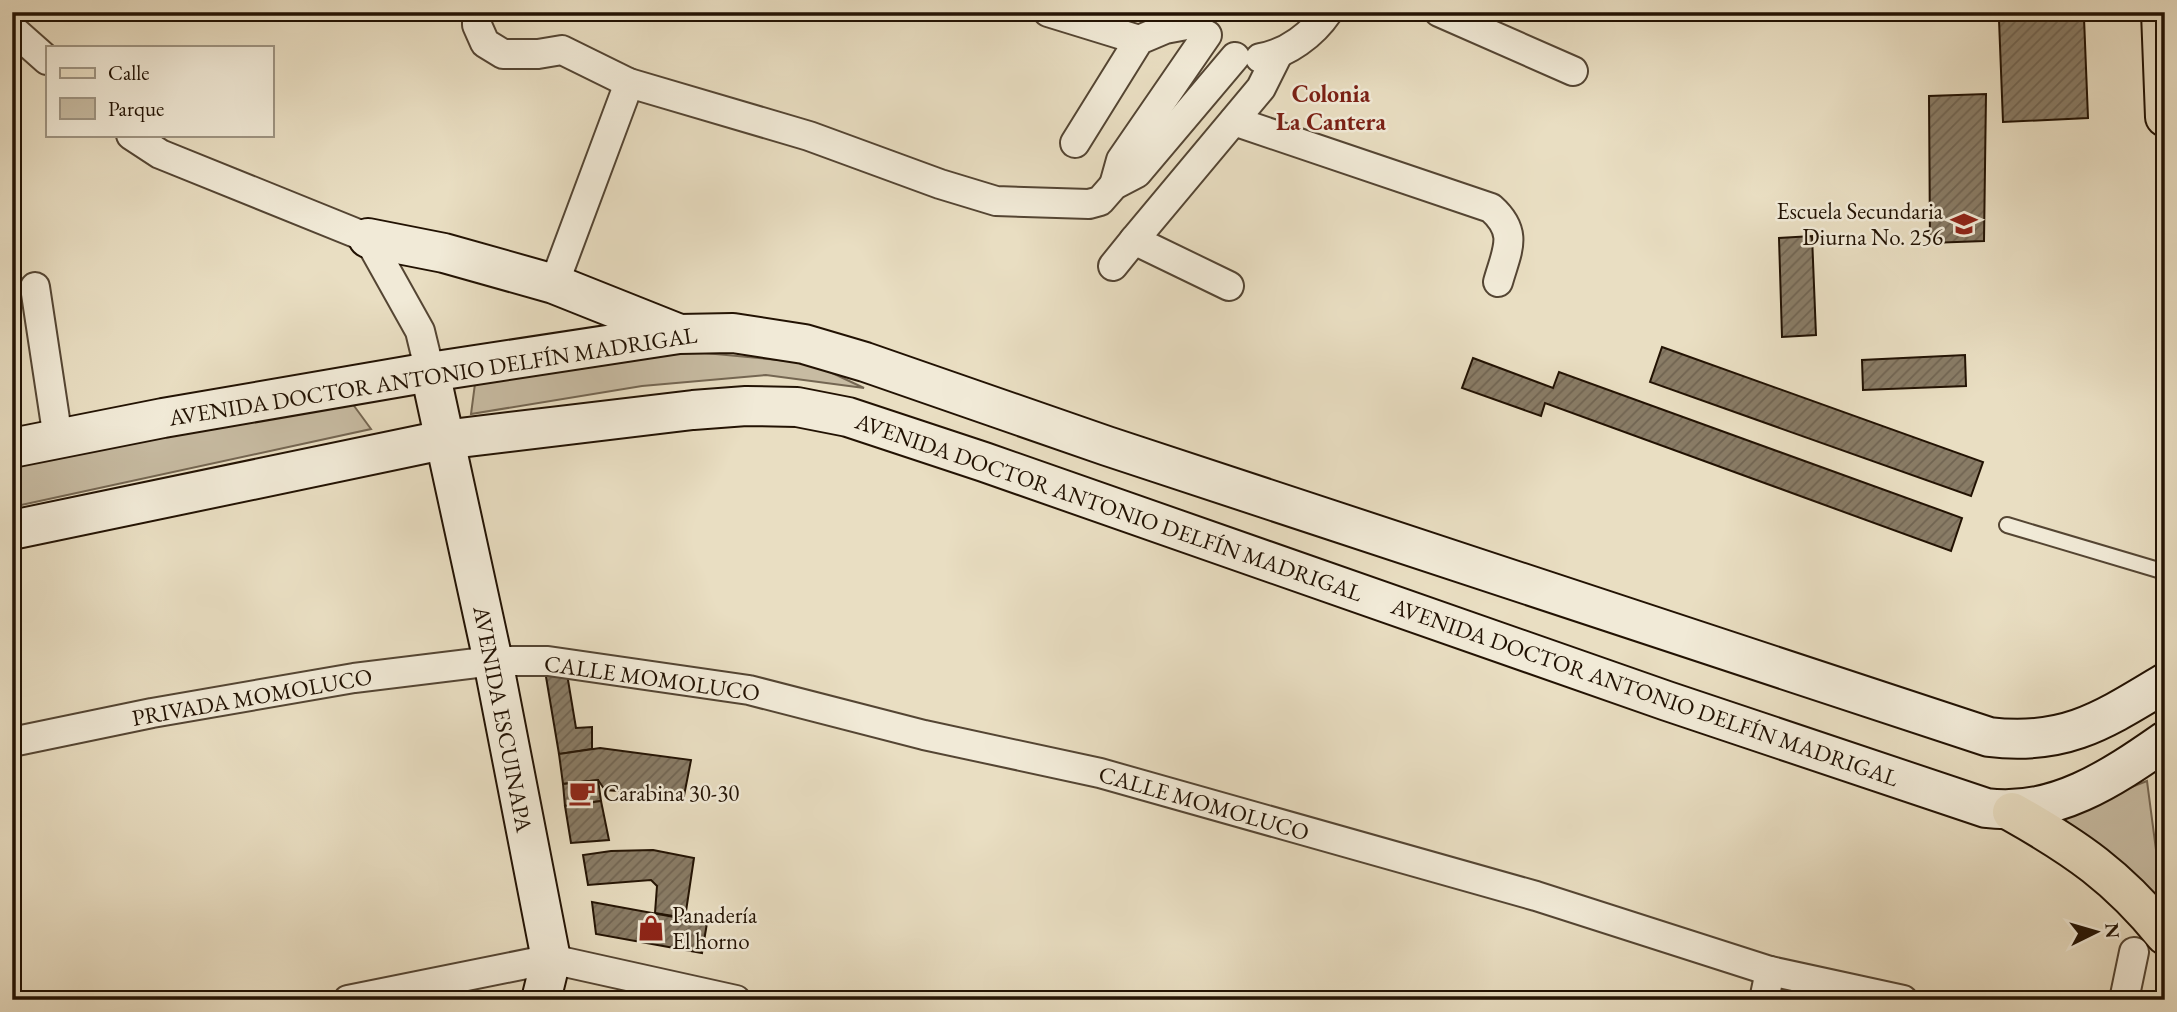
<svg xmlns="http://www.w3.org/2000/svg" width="2177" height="1012" viewBox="0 0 2177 1012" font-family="'EB Garamond',serif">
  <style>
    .green { fill: #c7bba2; stroke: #746652; stroke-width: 2 }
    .building { fill: url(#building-hatch); stroke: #221203; stroke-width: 2 }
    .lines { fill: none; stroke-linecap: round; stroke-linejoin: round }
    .lane-casing { stroke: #544533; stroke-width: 18 }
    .street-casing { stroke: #544533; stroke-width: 32 }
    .secondary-casing { stroke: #221203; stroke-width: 42 }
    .primary-casing { stroke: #221203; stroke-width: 42 }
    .lane { stroke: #f1ead7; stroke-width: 14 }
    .street { stroke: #f1ead7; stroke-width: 28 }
    .secondary { stroke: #f1ead7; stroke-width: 38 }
    .primary { stroke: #e9dec2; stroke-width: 38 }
    .labels { text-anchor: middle; stroke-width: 5; stroke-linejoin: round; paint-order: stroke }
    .poi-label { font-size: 23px; fill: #221203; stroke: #f1ead7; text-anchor: start }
    .street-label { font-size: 23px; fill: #221203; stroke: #f1ead7 }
    .neighbourhood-label { font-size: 24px; font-weight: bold; fill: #7a1f14; stroke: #f1ead7 }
  </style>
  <defs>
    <pattern id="building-hatch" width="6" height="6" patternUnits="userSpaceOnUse" patternTransform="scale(1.75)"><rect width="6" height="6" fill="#897c66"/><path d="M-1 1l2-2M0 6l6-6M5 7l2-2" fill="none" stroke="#706452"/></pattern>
  </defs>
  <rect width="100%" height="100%" fill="#e9dec2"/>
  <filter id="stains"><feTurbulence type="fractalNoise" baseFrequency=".00286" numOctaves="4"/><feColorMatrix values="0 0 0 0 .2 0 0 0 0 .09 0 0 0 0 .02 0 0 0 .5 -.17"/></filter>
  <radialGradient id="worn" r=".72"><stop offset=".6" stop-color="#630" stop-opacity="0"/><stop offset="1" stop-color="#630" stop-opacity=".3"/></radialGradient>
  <g class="green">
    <polygon points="651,348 811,363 864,388 766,375 642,386 471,414 476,376"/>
    <polygon points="349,399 371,429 12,507 12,467"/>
    <polygon points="2147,781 2163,903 2059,815"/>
  </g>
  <g class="building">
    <polygon points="2010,12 2054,12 2054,18 2084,18 2088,118 2003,122 1999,20 2010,19"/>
    <polygon points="1986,94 1984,241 1930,243 1929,96"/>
    <polygon points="1812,236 1816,335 1782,337 1779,238"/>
    <polygon points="1662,347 1983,462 1971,496 1650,382"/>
    <polygon points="1965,355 1966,386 1863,390 1862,360"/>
    <polygon points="1473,358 1553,388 1559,372 1962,518 1951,551 1545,403 1541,416 1462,388"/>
    <polygon points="544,665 566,668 576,728 592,727 592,749 559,754"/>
    <polygon points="600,748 691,760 684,796 605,790 598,780 563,784 559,754"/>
    <polygon points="598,780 601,801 565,806 563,784"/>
    <polygon points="601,801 609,840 571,843 565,806"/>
    <polygon points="653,850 694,858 685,918 655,913 657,886 651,880 588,885 583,855 611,851"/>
    <polygon points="592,902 707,923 702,953 596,934"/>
  </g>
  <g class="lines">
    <g class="lane-casing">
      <polyline id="lane" points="2007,525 2165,572"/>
    </g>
    <g class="street-casing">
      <g id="street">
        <polyline points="477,12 477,25 485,43 503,54 538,54 562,50 629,83 809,136 940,184 996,201 1089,204 1100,201 1114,185 1137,173 1235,57"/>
        <polyline points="1048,12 1139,40"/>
        <polyline points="1439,12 1573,71"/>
        <polyline points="12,29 47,60"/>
        <path d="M1260,58C1287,54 1313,34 1328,12"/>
        <path d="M1234,121L1491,208C1519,233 1507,250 1498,282"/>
        <polyline points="131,135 160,154 368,238 420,331 430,372"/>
        <polyline points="1075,143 1139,40 1165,29 1197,23"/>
        <polyline points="1114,185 1121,160 1207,35"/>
        <polyline points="1113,266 1134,240"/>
        <polyline points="554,284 629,83"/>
        <polyline points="1229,286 1134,240 1261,88 1277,56"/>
        <polyline points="35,287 58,439"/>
        <polyline points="12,742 152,713 354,678 493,661 548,661 749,690 924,735 1100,773 1536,896 1770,971 1903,1000"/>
        <polyline points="348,1000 551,959 736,1000"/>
        <polyline points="1764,1000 1770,971"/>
        <polyline points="2124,1000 2134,952"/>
      </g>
    </g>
    <g class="secondary-casing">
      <g id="secondary">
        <polyline points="368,238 444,253 554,284 677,333"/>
        <polyline points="430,372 493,661 551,959 541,1000"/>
        <path d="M12,448L163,418L430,372L679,334L733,333L804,344L865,362L1107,446L1989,737C2065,746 2102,721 2165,683"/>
        <path d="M12,530L443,440L693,410L746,406L797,407L848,417L984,462L1667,701L1986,808C2054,817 2112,778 2165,741"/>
      </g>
    </g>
    <g class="primary-casing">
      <g id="primary">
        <polyline points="2161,12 2165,117"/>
        <path d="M2012,812C2076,848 2118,877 2165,935"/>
      </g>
    </g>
    <use href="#lane" class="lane"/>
    <use href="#street" class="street"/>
    <use href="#secondary" class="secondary"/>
    <use href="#primary" class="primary"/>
  </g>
  <defs>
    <g id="school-bare" transform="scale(2.1)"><path d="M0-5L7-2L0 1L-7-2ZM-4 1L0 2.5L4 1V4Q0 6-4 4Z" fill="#8f2418" stroke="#f1ead7" stroke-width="2.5" paint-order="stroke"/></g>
    <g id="cafe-bare" transform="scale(2.1)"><path d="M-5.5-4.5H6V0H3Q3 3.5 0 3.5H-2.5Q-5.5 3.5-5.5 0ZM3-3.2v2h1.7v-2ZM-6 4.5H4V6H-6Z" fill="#8f2418" stroke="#f1ead7" stroke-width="2.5" paint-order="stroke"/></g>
    <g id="shop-bare" transform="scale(2.1)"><path d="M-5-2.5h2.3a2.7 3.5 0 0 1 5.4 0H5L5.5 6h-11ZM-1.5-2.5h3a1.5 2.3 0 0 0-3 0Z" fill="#8f2418" stroke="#f1ead7" stroke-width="2.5" paint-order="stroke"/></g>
  </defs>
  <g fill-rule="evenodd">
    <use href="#school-bare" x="1964" y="224"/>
    <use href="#cafe-bare" x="582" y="793"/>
    <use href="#shop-bare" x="651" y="928"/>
  </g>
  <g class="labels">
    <g class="poi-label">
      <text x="1943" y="219" text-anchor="end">Escuela Secundaria<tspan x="1943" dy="26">Diurna No. 256</tspan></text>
      <text x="603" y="801">Carabina 30-30</text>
      <text x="672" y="923">Panadería<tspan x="672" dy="26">El horno</tspan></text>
    </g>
    <g class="street-label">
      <text transform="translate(433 376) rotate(-9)" y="8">AVENIDA DOCTOR ANTONIO DELFÍN MADRIGAL</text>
      <text transform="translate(1109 507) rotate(19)" y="8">AVENIDA DOCTOR ANTONIO DELFÍN MADRIGAL</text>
      <text transform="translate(652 678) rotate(8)" y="8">CALLE MOMOLUCO</text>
      <text transform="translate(1645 692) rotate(19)" y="8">AVENIDA DOCTOR ANTONIO DELFÍN MADRIGAL</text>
      <text transform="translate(252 697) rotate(-10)" y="8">PRIVADA MOMOLUCO</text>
      <text transform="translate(503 719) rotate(79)" y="8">AVENIDA ESCUINAPA</text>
      <text transform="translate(1204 803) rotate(16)" y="8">CALLE MOMOLUCO</text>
    </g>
    <g class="neighbourhood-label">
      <text x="1331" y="102">Colonia<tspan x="1331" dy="28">La Cantera</tspan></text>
    </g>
  </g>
  <rect width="2177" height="1012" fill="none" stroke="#e9dec2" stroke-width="42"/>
  <rect x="14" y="14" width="2149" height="984" fill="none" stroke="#221203" stroke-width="3.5"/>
  <rect x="21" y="21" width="2135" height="970" fill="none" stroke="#221203" stroke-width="2"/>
  <rect x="46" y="46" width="228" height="91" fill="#f1ead7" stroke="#9e9482" stroke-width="2"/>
  <rect x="60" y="68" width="35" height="10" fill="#e9dec2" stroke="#9e9482" stroke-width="2"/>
  <text x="108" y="80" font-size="21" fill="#221203">Calle</text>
  <rect x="60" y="98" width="35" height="21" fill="#c7bba2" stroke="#9e9482" stroke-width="2"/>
  <text x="108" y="116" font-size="21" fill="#221203">Parque</text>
  <g transform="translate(2096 932) rotate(85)" stroke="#f1ead7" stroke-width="5" paint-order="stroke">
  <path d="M0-5L12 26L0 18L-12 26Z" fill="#221203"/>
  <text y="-10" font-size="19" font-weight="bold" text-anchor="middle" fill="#221203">N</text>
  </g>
  <rect width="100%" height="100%" filter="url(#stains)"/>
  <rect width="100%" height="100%" fill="url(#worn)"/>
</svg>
